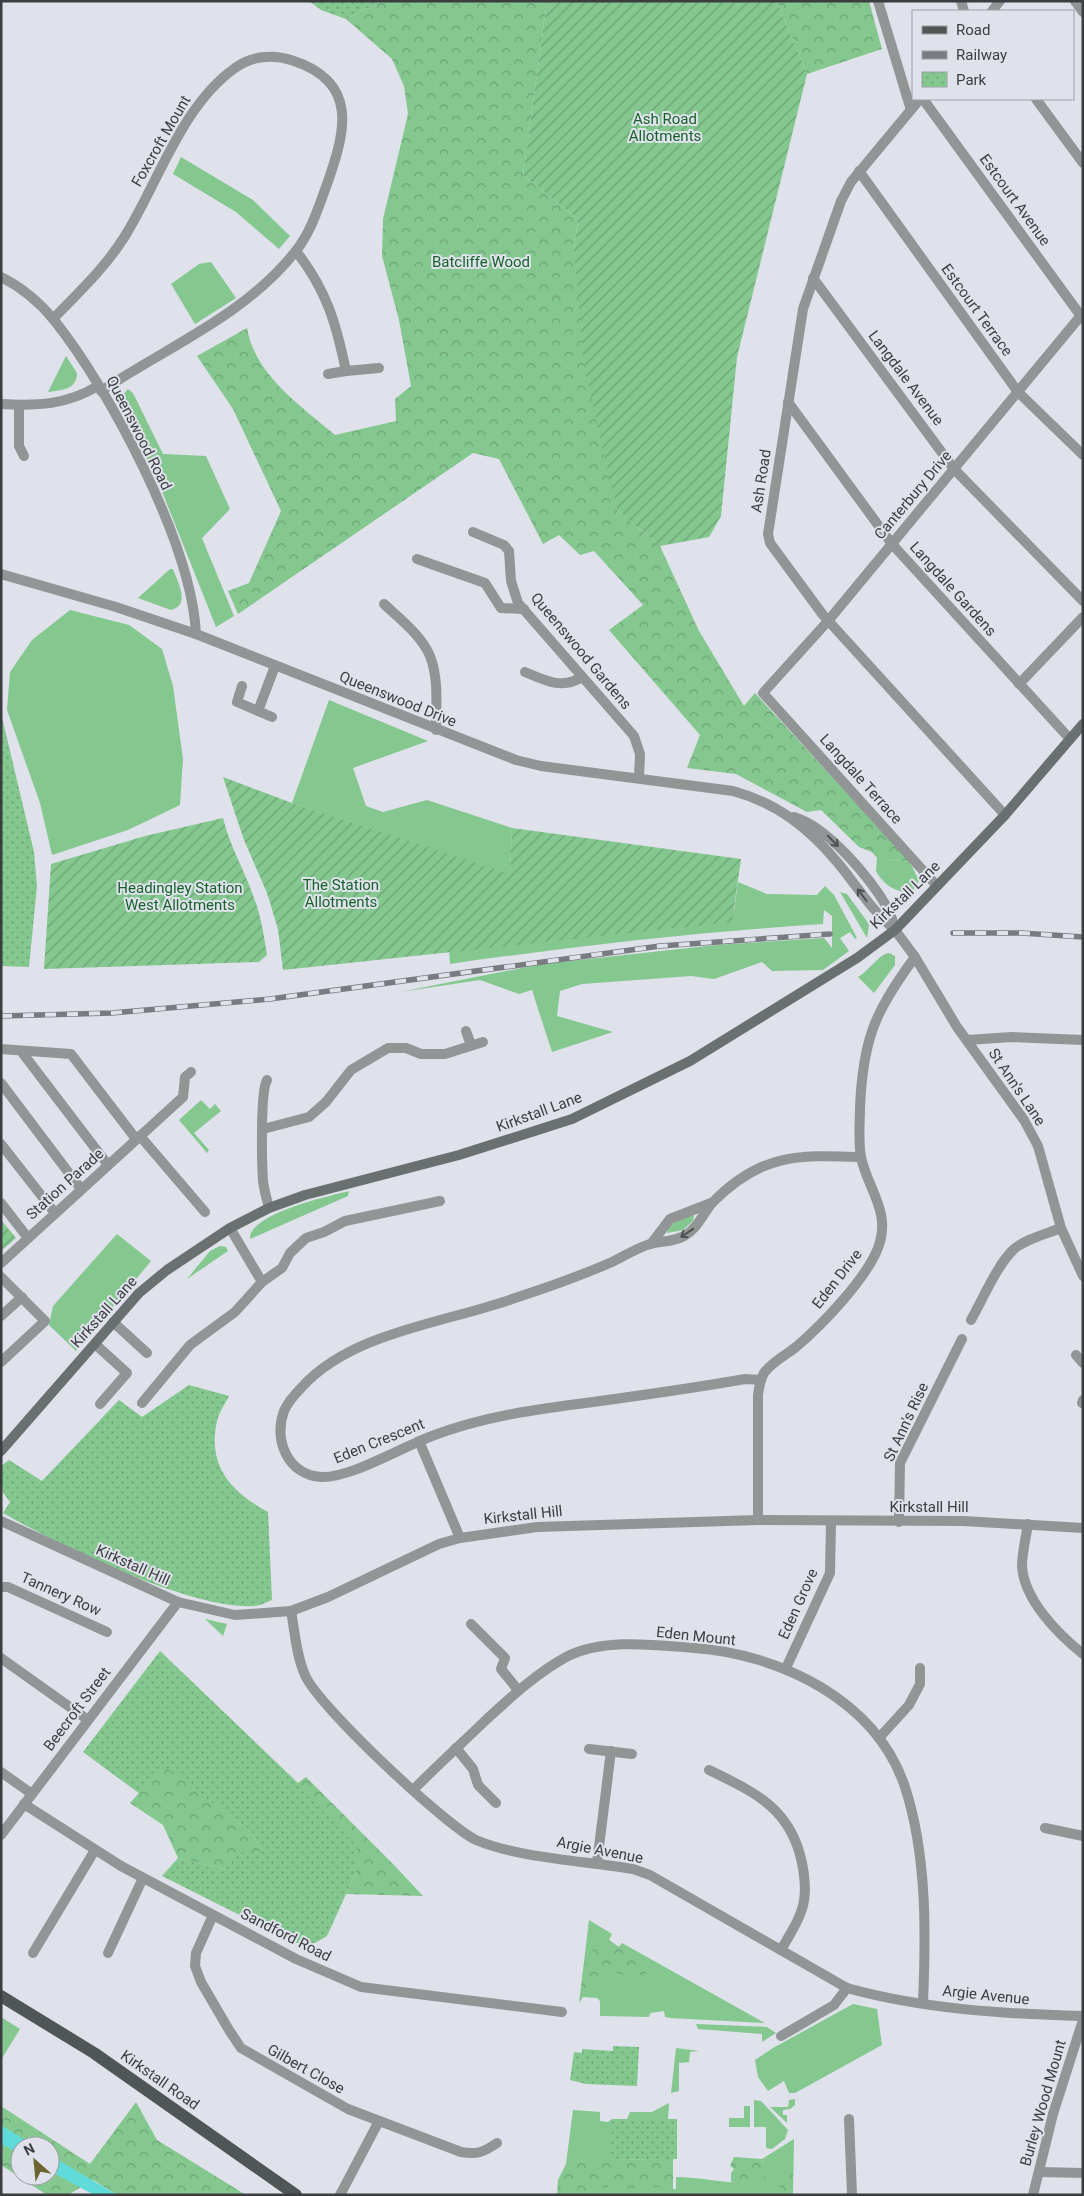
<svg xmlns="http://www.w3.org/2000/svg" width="1084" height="2196" viewBox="0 0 1084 2196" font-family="Roboto,sans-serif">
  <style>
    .grass { fill: #84c78f }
    .forest { fill: url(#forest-crowns); fill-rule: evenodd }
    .park { fill: url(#park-dots) }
    .garden { fill: url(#garden-furrows) }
    .water { fill: #60dbda }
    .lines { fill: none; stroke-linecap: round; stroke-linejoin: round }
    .minor { stroke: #919595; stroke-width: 10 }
    .tertiary { stroke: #919595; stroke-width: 10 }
    .secondary { stroke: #6a7070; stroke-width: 10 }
    .primary { stroke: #4f5655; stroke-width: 12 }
    .rail-casing { stroke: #797b80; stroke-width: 5.5 }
    .rail { stroke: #dfe2ea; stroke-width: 4; stroke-dasharray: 11; stroke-linecap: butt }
    .oneway { stroke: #4d4f51 }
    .labels { text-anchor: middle; stroke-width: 4; stroke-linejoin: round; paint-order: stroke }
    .park-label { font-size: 15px; fill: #17622c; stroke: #dfe2ea }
    .street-label { font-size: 15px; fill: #3c3d40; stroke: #dfe2ea }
  </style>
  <defs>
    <pattern id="forest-crowns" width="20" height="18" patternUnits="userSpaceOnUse" patternTransform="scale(1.25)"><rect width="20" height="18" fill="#84c78f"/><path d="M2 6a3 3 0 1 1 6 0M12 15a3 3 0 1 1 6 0" fill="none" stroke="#6da376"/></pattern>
    <pattern id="park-dots" width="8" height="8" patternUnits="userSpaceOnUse" patternTransform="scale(1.25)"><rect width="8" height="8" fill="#84c78f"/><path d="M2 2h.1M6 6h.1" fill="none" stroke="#6da376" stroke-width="1.8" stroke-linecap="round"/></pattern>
    <pattern id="garden-furrows" width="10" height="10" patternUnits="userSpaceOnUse" patternTransform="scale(1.25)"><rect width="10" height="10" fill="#84c78f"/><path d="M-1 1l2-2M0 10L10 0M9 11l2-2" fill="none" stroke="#6da376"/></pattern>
  </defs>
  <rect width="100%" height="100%" fill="#dfe2ea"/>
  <g class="grass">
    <polygon points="181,157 253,200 290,236 279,249 236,212 173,174"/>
    <polygon points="211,262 236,298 195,324 171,284 199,264"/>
    <path d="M66,356L77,373C77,390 61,390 48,392Z"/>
    <polygon points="128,389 133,393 163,454 206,456 230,509 202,538 234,616 216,627 163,494 122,404 122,396"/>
    <path d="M170,569H173C178,583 191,605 171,610L138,598Z"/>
    <polygon points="70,610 129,625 162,649 173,686 183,759 180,805 128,830 52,855 40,803 7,710 10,672 32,640"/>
    <polygon points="329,700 428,741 353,768 366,806 383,812 427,800 512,828 510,875 292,803"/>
    <path d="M877,858L910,862L919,881L913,890C898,896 883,884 876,871Z"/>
    <path d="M738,882L767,894L817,895L825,886L834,895L857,938L855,939L850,932L840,938L849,951L823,970L772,971L762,962L714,979L691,976L582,984L560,991L557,1016L613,1032L552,1052L532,990L519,994L480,980L400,992L542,964L716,945L824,938L832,948V916L824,910L823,924C698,932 574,946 450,964L449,947L734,911Z"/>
    <polygon points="840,892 847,894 866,920 869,925 867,938"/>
    <path d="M889,953L895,956V965L874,993L858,977C869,971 879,954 889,953Z"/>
    <polygon points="201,1100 210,1109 215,1104 221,1111 194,1133 209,1150 207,1153 179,1120"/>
    <path d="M349,1191L348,1196L250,1239C248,1214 329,1196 349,1191Z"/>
    <path d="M694,1215L693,1221L683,1230L667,1233C669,1222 683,1218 694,1215Z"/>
    <polygon points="117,1234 151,1261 76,1351 49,1325 53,1306"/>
    <polygon points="220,1246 226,1247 228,1251 187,1279 210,1251"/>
    <polygon points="205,1619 227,1624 223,1636"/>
    <polygon points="589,1920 612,1934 609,1940 619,1947 622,1943 765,2023 670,2018 665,2017 664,2011 650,2013 649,2017 600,2016 600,2001 597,1998 583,1997 579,2003"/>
    <polygon points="853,2004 877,2009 882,2045 795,2093 789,2093 784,2081 768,2091 758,2077 755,2060 773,2048"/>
    <polygon points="1,2017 20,2029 1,2060"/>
    <polygon points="696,2024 767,2027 776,2033 762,2042 762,2034 698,2029"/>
    <polygon points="676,2048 699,2051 690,2052 689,2062 679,2063 679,2091 671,2093"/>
    <polygon points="795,2099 795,2105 790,2109 783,2110 783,2115 787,2115 787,2123 770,2107 788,2107 789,2100"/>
    <polygon points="754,2100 761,2101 788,2130 785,2139 772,2149 766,2148 766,2127 754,2127"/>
    <polygon points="669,2103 668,2119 627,2119 630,2112 652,2112"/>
    <polygon points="744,2106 750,2106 750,2127 729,2127 729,2118 744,2118"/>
    <path d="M573,2110L600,2112V2121L608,2122L612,2119L621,2160L673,2159V2189H676V2177C706,2177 736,2187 765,2181L762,2159L794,2139L793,2195H562Z"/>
  </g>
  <g class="forest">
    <path d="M383,1H547L523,175L578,219L574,249L617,510L660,546L699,631L744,706L755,693L910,862L877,858L872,852L859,847L821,810L807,812L736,774L687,768L700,735L609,630L643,605L594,551L580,555L559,535L543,544L499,459L473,453L238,614L228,591L249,583L281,511L233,409L197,356L247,328C255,375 300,405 335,435L396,421L395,399L411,386L399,320L382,256L383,219L408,114L404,86L392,59L346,19Z"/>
    <polygon points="777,1 869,1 882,49 807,74"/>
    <polygon points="164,1765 252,1833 262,1853 222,1869 178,1858 163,1825 130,1803"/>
    <polygon points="306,1777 393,1864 423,1896 346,1894 356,1872 282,1811 298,1783"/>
    <path d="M608,1940L619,1947L622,1943L648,1965L646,1974L629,1978L609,1969L601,1977L594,1981L591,1991L581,1992C584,1964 582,1954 608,1940Z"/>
    <path d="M136,2102L157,2140L246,2195H117L93,2180L68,2195H47L1,2165V2106L90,2164ZM20,2146H50V2176H20Z"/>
    <polygon points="610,2153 610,2160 673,2159 673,2184 669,2189 650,2186 630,2189 610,2186 590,2192 588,2195 557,2195 558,2180 567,2162"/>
    <polygon points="734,2157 762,2159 766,2181 747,2185 731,2182 731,2173 734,2169 730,2166"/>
    <polygon points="793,2174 793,2195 782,2195 777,2179"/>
  </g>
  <g class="park">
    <polygon points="309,1 383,1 346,19 321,10"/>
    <polygon points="1,713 34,852 37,886 29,967 1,966"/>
    <path d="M189,1385L229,1396C225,1404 219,1412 217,1421C207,1466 231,1492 268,1512L272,1600C267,1602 260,1606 254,1606C191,1610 59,1545 3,1513L10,1502L1,1490V1466L9,1460L42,1481L119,1400L142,1417Z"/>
    <polygon points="160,1651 298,1783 357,1847 356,1872 327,1936 315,1943 295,1943 162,1876 178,1858 222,1869 235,1852 262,1853 252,1833 164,1766 140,1794 83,1752"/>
    <polygon points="613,2046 639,2047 637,2086 586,2084 570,2080 574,2052 582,2053 582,2049 613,2051"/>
    <polygon points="612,2119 677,2119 677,2159 609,2160"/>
  </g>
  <g class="garden">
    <polygon points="547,1 777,1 807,74 737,357 721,516 709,537 660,546 617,510 584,366 574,249 578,219 523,175"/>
    <polygon points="223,777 292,803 510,874 512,828 741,859 732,922 283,970 278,929 267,893 244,840"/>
    <path d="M223,818C230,847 245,871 254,898C261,916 264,936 267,955L259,962L44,969L51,864L145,836Z"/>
    <polygon points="1,1220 16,1238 1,1251"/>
  </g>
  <g class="water">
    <polygon points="1,2125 35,2146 20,2146 20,2154 1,2144"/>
    <polygon points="50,2155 117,2195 94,2195 50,2171"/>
  </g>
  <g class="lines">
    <g class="minor">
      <polyline points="878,1 911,110"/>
      <polyline points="961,1 964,11"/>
      <polyline points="1075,1 1083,12"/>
      <polyline points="992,11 1000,1"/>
      <polyline points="920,99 851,182 841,201 803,309 768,534 770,543 823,615 1005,815"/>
      <polyline points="923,99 1083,319"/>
      <polyline points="1036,99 1083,163"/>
      <polyline points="859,171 1018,392 1083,455"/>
      <path d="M296,251C327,291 336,323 346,371L328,374"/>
      <path d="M1,277C21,287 40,303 54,320C110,390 192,545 196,634"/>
      <polyline points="813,278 954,469 1083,601"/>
      <path d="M53,319C79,292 105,268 125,236C158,183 182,105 235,68C251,56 273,54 291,60C361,82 345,133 326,187C318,209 310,234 295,252C244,316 167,347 101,391"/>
      <polyline points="346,371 379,368"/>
      <polyline points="788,402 892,544 1070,739"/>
      <path d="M1,404C38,406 66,405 98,386"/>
      <polyline points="19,405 19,446 24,456"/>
      <polyline points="473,532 504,545 509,551 511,581 518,603 634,736 640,754 639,778"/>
      <polyline points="417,559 485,583 501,608 524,609"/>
      <path d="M384,604C400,619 422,636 430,656C439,679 436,706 436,730"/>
      <path d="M525,672C544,680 562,690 582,677"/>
      <polyline points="1019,684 1083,617"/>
      <polyline points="242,686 237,702 258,711 275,666"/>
      <polyline points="258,711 272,717"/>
      <polyline points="937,886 763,693 828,621 1083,313"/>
      <polyline points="895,930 915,957 957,1027 1024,1120 1038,1146 1061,1228 1083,1276"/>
      <polyline points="466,1031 471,1045"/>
      <polyline points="967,1040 1012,1037 1083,1040"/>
      <polyline points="1,1049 71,1054 136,1139"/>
      <polyline points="21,1051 108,1165"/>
      <path d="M267,1080C260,1092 262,1165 263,1181C264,1190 267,1200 269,1208"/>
      <polyline points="1,1083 81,1189"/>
      <polyline points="263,1129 309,1117 326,1102 351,1070 388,1048 406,1048 421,1054 445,1054 483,1042"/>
      <polyline points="140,1136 205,1212"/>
      <polyline points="1,1144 55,1213"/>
      <polyline points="1,1203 28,1238"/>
      <polyline points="230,1228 262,1282 282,1268 290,1253 306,1238 324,1232 345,1221 440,1201"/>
      <polyline points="651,1244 670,1219 711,1203"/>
      <polyline points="1,1263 183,1097 185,1077 191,1072"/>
      <polyline points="1,1277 45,1321 1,1362"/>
      <polyline points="1,1316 22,1297"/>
      <path d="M971,1320C983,1299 997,1265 1014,1249C1026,1239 1046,1234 1061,1228"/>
      <polyline points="113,1322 147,1353"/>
      <polyline points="95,1344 127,1373 100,1404"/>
      <polyline points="1076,1355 1083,1363"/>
      <path d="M761,1380L745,1379C695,1388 644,1395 593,1402C538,1409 484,1416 432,1436C402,1447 351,1478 321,1477C288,1475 273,1440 284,1411C288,1402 295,1394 302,1387C352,1332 445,1323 512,1299C546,1288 580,1276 612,1262C624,1256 637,1248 650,1244C661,1241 673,1242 684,1236C699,1228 703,1212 714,1201C762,1153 798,1155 861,1157"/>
      <polyline points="142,1403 190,1345 235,1312 262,1282"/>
      <polyline points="1082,1403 1083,1400"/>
      <polyline points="419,1441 460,1538"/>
      <path d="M758,1520V1395C759,1387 760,1380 764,1373C772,1362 786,1355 796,1347C822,1325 866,1279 878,1248C892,1212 867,1188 861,1157C858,1141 860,1123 860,1107C863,1039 875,1011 915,957"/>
      <polyline points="899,1522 900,1463 962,1339"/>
      <path d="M1028,1524C1026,1537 1022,1553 1022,1566C1024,1600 1058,1634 1083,1654"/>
      <polyline points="1,1587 8,1587 107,1632"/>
      <path d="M291,1611C295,1632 296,1655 305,1675C317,1705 445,1825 476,1840C518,1858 586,1861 633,1869L650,1875L847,1988C923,2009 1003,2014 1083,2016"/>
      <polyline points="471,1624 505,1658 501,1669 518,1690"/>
      <polyline points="1,1658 88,1720"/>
      <polyline points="786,1668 830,1573 831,1521"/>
      <polyline points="879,1738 909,1705 920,1684 920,1668"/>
      <polyline points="456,1748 473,1769 478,1785 496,1803"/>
      <polyline points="589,1749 632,1754"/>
      <path d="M709,1770C754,1792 791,1808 802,1863C805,1878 807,1894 802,1909C798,1923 788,1937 781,1950"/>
      <polyline points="1,1772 32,1794"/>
      <path d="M413,1790C437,1766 462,1743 487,1719C512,1696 538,1672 568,1656C605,1638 655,1645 694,1648C780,1654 876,1700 905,1787C927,1855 926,1933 923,2003"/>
      <polyline points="24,1804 121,1866 296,1959 361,1987 562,2012"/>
      <polyline points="1045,1828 1083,1836"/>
      <polyline points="1,1835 178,1602"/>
      <polyline points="597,1863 611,1751"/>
      <path d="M213,1915L196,1953L195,1966L201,1982L229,2030L241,2048L348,2109L461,2152C477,2155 484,2152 497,2143"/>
      <polyline points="33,1953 95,1850"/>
      <polyline points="108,1953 143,1878"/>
      <polyline points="781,2036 834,2005 847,1988"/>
      <polyline points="849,2119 852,2195"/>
      <polyline points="1039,2172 1083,2173"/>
      <polyline points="340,2195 379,2121"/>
      <polyline points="1033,2195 1053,2114 1083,2020"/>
    </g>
    <g class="tertiary">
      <path d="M1,574L116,607L196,634L516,760L541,766L733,791C777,803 809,828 838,863C857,886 872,911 895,930"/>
      <path d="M794,817C827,826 870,878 887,907C891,914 893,922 895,929"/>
      <polyline points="1,1521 178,1602 235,1615 291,1611 328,1597 439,1544 460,1538 537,1527 758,1520 963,1521 1083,1528"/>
    </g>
    <polyline class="secondary" points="1,1451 139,1293 167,1270 230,1228 269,1208 305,1195 459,1155 572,1119 690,1061 857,958 895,930 1005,815 1083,724"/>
    <polyline class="primary" points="1,1996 94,2053 296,2195"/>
    <g class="rail-casing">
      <g id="rail">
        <polyline points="953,933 1021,933 1083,937"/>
        <polyline points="1,1016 112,1013 270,999 660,946 830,934"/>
      </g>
    </g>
    <use href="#rail" class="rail"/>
  </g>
  <defs><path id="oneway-shaft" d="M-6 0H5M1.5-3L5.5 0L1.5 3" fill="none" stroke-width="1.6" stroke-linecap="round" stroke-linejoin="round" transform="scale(1.25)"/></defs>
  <g class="oneway">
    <use href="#oneway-shaft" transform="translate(833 841) rotate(46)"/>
    <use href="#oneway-shaft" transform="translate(862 895) rotate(-127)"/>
    <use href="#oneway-shaft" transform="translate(687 1233) rotate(146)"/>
  </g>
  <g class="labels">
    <g class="park-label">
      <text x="665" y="124">Ash Road<tspan x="665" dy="17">Allotments</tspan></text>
      <text x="481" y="267">Batcliffe Wood</text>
      <text x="341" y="890">The Station<tspan x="341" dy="17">Allotments</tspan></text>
      <text x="180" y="893">Headingley Station<tspan x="180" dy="17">West Allotments</tspan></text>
    </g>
    <g class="street-label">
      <text transform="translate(161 141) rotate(-60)" y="5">Foxcroft Mount</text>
      <text transform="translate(1015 200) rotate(54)" y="5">Estcourt Avenue</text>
      <text transform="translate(977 310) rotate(54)" y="5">Estcourt Terrace</text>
      <text transform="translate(906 378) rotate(53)" y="5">Langdale Avenue</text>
      <text transform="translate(139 433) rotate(63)" y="5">Queenswood Road</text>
      <text transform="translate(761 481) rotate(-81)" y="5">Ash Road</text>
      <text transform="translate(913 495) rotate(-50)" y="5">Canterbury Drive</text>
      <text transform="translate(953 589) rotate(48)" y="5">Langdale Gardens</text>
      <text transform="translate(581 651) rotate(50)" y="5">Queenswood Gardens</text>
      <text transform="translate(398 699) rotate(22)" y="5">Queenswood Drive</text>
      <text transform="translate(861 779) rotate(48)" y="5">Langdale Terrace</text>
      <text transform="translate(905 895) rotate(-44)" y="5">Kirkstall Lane</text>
      <text transform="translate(1017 1087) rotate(56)" y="5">St Ann's Lane</text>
      <text transform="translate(539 1112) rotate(-20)" y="5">Kirkstall Lane</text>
      <text transform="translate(65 1184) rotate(-42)" y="5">Station Parade</text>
      <text transform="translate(837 1279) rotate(-52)" y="5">Eden Drive</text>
      <text transform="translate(104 1312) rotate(-48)" y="5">Kirkstall Lane</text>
      <text transform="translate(906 1422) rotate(-65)" y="5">St Ann's Rise</text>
      <text transform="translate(379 1441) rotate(-22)" y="5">Eden Crescent</text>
      <text x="929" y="1512">Kirkstall Hill</text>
      <text transform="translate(523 1515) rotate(-6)" y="5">Kirkstall Hill</text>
      <text transform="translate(133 1565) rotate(24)" y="5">Kirkstall Hill</text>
      <text transform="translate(61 1594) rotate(24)" y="5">Tannery Row</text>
      <text transform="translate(798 1604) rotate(-66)" y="5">Eden Grove</text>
      <text transform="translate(696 1636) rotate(6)" y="5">Eden Mount</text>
      <text transform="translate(77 1709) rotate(-53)" y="5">Beecroft Street</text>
      <text transform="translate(600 1850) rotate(11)" y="5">Argie Avenue</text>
      <text transform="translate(286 1935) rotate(27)" y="5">Sandford Road</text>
      <text transform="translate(986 1995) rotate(6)" y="5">Argie Avenue</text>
      <text transform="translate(306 2069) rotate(29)" y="5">Gilbert Close</text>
      <text transform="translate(160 2080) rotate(35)" y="5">Kirkstall Road</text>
      <text transform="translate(1043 2103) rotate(-74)" y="5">Burley Wood Mount</text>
    </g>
  </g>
  <rect width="1084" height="2196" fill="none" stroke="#3c3d40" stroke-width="5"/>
  <rect x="912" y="10" width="162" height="90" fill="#dfe2ea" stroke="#9ea0a6"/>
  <rect x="922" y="26" width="25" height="8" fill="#4f5655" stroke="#9ea0a6"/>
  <text x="956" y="35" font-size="15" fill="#3c3d40">Road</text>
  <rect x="922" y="51" width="25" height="8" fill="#797b80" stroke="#9ea0a6"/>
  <text x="956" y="60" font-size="15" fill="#3c3d40">Railway</text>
  <rect x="922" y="72" width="25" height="15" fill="url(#park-dots)" stroke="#9ea0a6"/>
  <text x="956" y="85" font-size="15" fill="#3c3d40">Park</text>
  <g transform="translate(35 2161) rotate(333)"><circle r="24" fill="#dfe2ea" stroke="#9ea0a6"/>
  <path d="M0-4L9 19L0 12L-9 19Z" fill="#6c6531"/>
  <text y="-8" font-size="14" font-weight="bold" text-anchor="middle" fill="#3c3d40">N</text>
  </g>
</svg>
